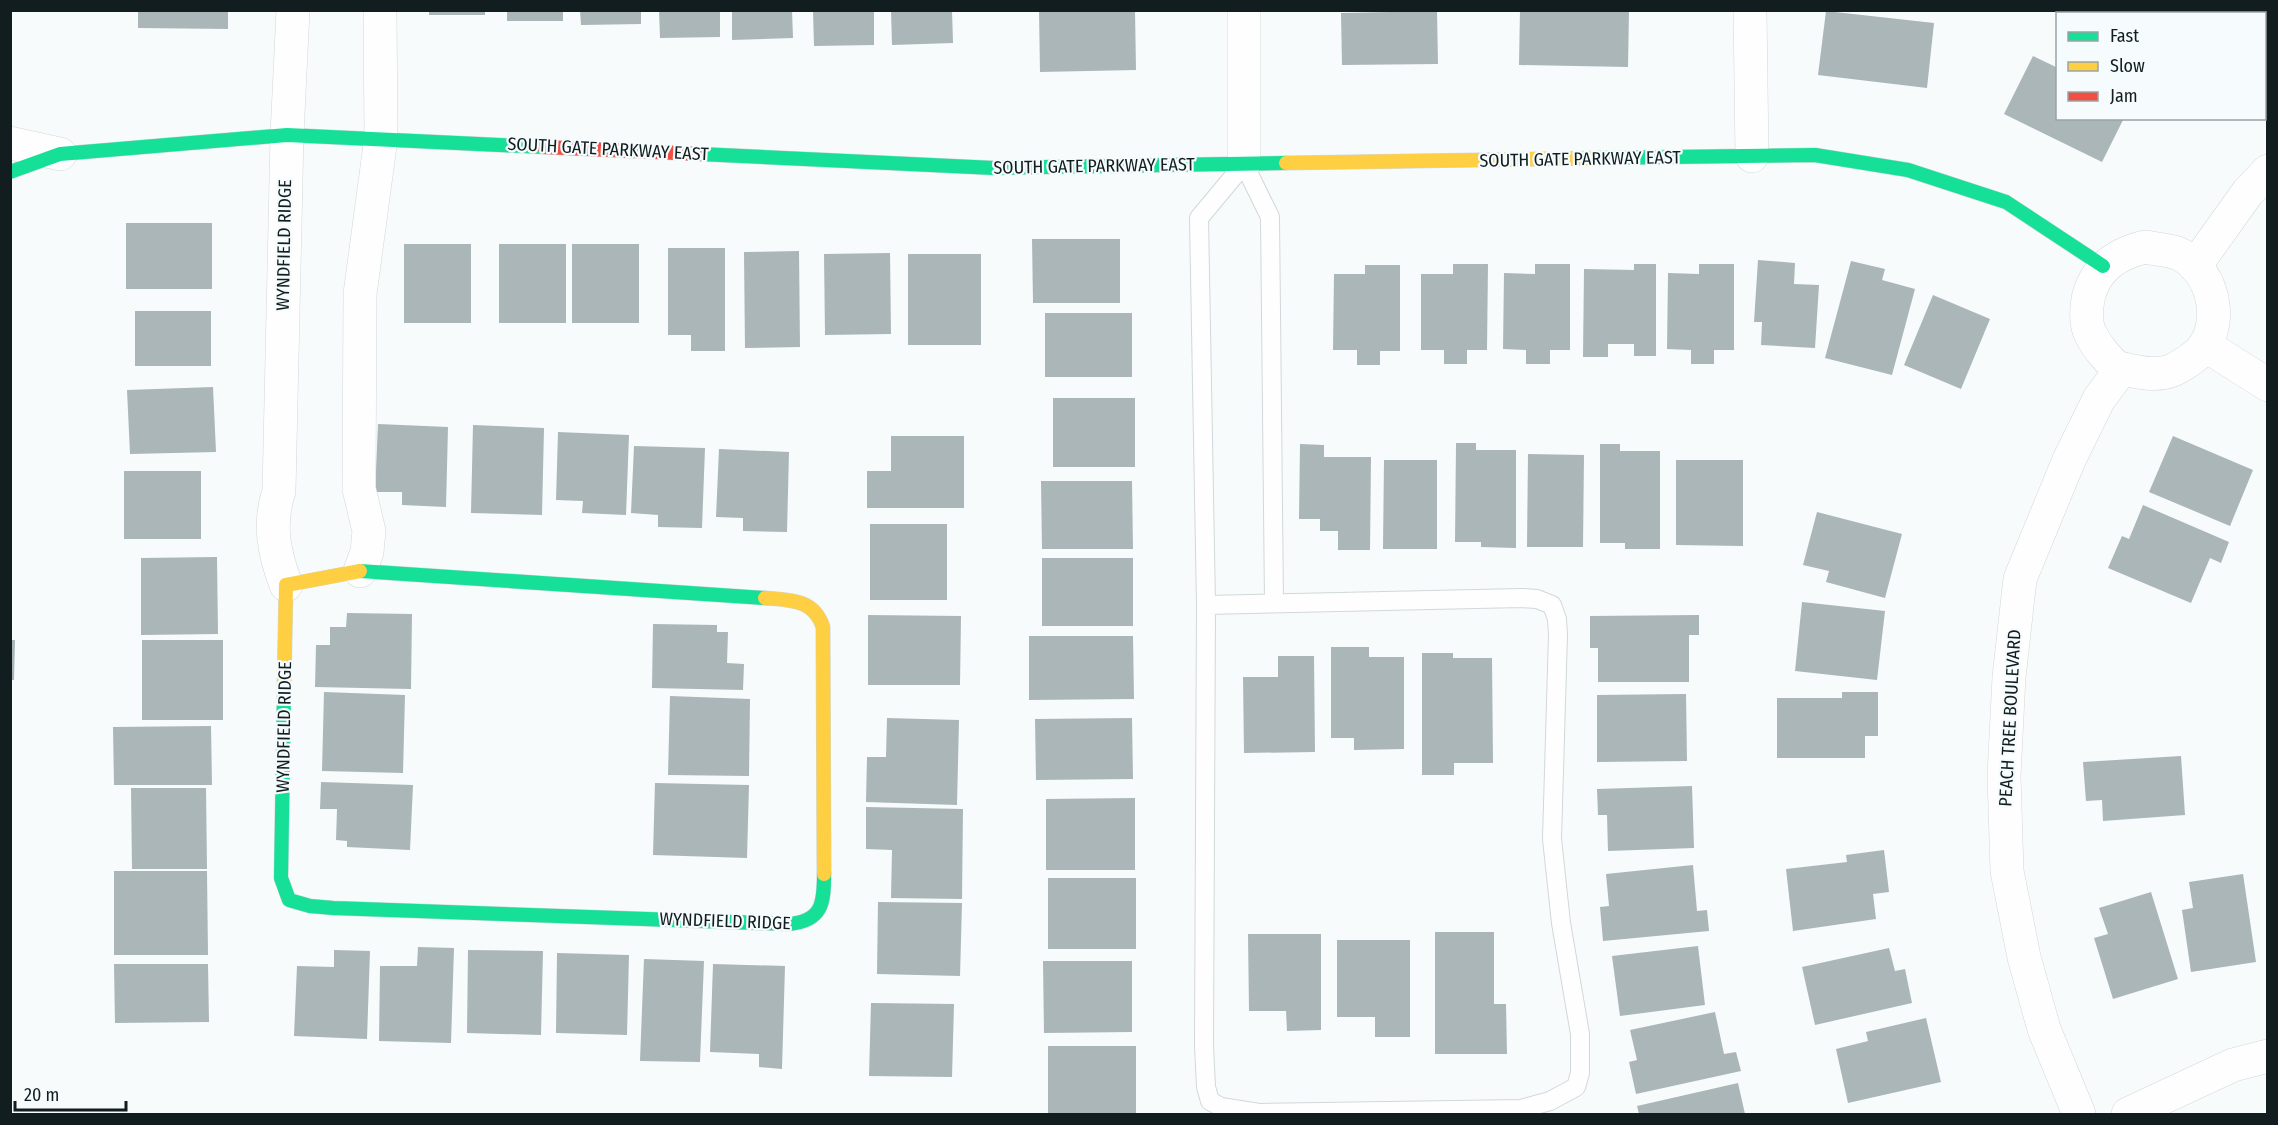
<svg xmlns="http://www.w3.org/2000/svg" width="2278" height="1125" viewBox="0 0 2278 1125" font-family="'Fira Sans Condensed',sans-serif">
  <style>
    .building { fill: #abb6b8 }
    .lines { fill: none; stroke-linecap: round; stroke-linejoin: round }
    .lane-casing { stroke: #d1d8d9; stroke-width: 20 }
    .street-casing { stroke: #d1d8d9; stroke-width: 34 }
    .fast-casing { stroke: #d1d8d9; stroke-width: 15 }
    .slow-casing { stroke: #d1d8d9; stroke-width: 15 }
    .jam-casing { stroke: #d1d8d9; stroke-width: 15 }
    .lane { stroke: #fefeff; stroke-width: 18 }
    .street { stroke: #fefeff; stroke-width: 33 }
    .fast { stroke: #16e098; stroke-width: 14 }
    .slow { stroke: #ffcf43; stroke-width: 14 }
    .jam { stroke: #f24e42; stroke-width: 14 }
    .labels { text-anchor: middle; stroke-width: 4.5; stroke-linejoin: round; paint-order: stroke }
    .street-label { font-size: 18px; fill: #121d1f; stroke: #f6fcfd }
  </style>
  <rect width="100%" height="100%" fill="#f7fbfc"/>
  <g class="building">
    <polygon points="138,10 228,10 228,29 138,28"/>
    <rect x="429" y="10" width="56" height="5"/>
    <rect x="507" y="10" width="56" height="11"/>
    <polygon points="580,10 641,10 641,24 581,25"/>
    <polygon points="659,10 720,10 720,37 660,38"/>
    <polygon points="732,10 792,10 793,38 732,40"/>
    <polygon points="813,10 874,10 874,45 814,46"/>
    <polygon points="891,10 952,10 953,43 892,45"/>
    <polygon points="1039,10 1135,10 1136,70 1040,72"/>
    <polygon points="1520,10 1629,10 1628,67 1519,65"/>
    <polygon points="2127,10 2137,10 2143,14 2125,14"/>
    <polygon points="1437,11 1438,64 1342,65 1341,13"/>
    <polygon points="1826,11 1934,23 1927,88 1818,75"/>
    <polygon points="2033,56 2058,68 2058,118 2124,118 2102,162 2004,114"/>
    <rect x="126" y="223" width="86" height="66"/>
    <polygon points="1032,239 1120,239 1120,303 1033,303"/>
    <rect x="404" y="244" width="67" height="79"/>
    <rect x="499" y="244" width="67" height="79"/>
    <rect x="572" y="244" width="67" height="79"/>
    <polygon points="668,248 725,248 725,351 691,351 691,335 668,335"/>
    <polygon points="799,251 800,347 745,348 744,252"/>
    <polygon points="890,253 891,334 825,335 824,254"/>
    <rect x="908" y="254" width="73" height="91"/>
    <polygon points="1758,260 1795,263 1794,284 1819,285 1815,348 1761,345 1762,322 1754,322"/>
    <polygon points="1851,261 1885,269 1882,280 1915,289 1892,375 1825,358"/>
    <polygon points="1453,264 1488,264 1487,350 1467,350 1467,364 1444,364 1444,350 1421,350 1421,274 1453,274"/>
    <polygon points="1535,264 1570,264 1570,350 1550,350 1550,364 1526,364 1526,350 1503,349 1504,273 1535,274"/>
    <polygon points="1634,264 1656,264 1656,356 1634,356 1634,344 1608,344 1608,357 1583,357 1584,269 1634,270"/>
    <polygon points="1699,264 1734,264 1734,350 1714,350 1714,364 1691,364 1691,350 1667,349 1668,273 1699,274"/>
    <polygon points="1365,265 1400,265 1400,351 1380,351 1380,365 1357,365 1357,350 1333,350 1334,274 1365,274"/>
    <polygon points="1933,295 1990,319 1961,389 1904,365"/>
    <rect x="135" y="311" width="76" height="55"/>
    <rect x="1045" y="313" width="87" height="64"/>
    <polygon points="213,387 216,452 130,454 127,390"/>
    <rect x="1053" y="398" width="82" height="69"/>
    <polygon points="378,424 448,427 446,507 402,505 402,492 375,492"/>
    <polygon points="473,425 544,428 542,515 471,513"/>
    <polygon points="558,432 629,435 626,515 582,513 583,501 556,500"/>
    <polygon points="891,436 964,436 964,508 867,508 867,471 891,471"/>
    <polygon points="2173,436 2253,470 2230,526 2149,492"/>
    <polygon points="1456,443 1476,443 1476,450 1516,450 1516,548 1481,547 1481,542 1455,542"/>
    <polygon points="1300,444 1324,445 1324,457 1371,457 1370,550 1338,550 1338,531 1320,531 1320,519 1299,519"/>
    <polygon points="1600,444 1620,444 1620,451 1660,451 1660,549 1625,549 1625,543 1600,543"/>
    <polygon points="634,446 705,448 702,528 658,527 658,515 631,513"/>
    <polygon points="719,449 789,452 787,532 743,531 743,518 716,517"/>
    <polygon points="1528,454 1584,455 1583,547 1527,547"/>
    <polygon points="1384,460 1437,460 1437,549 1383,549"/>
    <polygon points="1676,460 1743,460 1743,546 1676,545"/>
    <rect x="124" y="471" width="77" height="68"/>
    <polygon points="1041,481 1132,481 1133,549 1042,549"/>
    <polygon points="2143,505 2229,542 2221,563 2210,558 2191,603 2108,568 2122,536 2129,539"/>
    <polygon points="1817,512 1902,534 1885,598 1826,582 1829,571 1803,565"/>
    <rect x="870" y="524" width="77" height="76"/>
    <polygon points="217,557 218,634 141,635 141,558"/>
    <rect x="1042" y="558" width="91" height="68"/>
    <polygon points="1802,602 1885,611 1877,680 1795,671"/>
    <polygon points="347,613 412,614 411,689 315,687 316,645 330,645 330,627 346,627"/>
    <polygon points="868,615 961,616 960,685 868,685"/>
    <polygon points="1699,615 1699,635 1689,635 1689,682 1598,682 1598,648 1590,648 1590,616"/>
    <polygon points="653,624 717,625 717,632 728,632 727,663 744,664 743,690 652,688"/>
    <polygon points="1029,636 1133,636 1134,699 1029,700"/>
    <polygon points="10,640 15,640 14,680 10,680"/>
    <rect x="142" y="640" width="81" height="80"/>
    <polygon points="1331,647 1369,647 1369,657 1404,657 1404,749 1354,750 1354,738 1331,738"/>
    <polygon points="1422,653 1453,653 1453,658 1492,658 1493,763 1454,763 1454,775 1422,775"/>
    <polygon points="1278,656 1314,656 1315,752 1244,753 1243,677 1278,677"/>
    <polygon points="324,692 405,695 403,773 322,771"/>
    <polygon points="1842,692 1878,692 1878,736 1865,736 1865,758 1777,758 1777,698 1842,698"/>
    <polygon points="1686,694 1687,761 1597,762 1597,695"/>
    <polygon points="670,696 750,699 749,776 668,775"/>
    <polygon points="887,718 959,720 957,805 866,802 867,757 886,757"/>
    <polygon points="1132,718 1133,779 1036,780 1035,719"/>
    <polygon points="211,726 212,785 114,785 113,727"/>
    <polygon points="2181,756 2185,815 2103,821 2102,800 2086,801 2083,762"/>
    <polygon points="321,782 413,785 410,850 347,847 347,841 336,840 337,809 320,809"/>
    <polygon points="655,783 749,785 747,858 653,855"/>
    <polygon points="1692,786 1694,848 1608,851 1607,815 1598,815 1597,789"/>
    <polygon points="131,788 206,788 207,869 132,869"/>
    <polygon points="1135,798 1135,870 1046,870 1046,799"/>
    <polygon points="866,807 963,809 962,899 891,898 892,850 866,849"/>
    <polygon points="1884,850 1889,892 1873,894 1876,919 1793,931 1786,869 1847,862 1846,855"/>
    <polygon points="1693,865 1697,911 1707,910 1709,931 1603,941 1600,907 1609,906 1606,874"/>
    <polygon points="114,871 207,871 208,955 114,955"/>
    <polygon points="2243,874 2256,962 2191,972 2182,910 2193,908 2189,882"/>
    <rect x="1048" y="878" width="88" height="71"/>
    <polygon points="2151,892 2178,979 2113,999 2094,938 2108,934 2099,908"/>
    <polygon points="878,902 962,903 960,976 877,974"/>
    <polygon points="1435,932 1494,932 1494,1004 1506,1004 1507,1054 1435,1054"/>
    <polygon points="1248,934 1321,934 1321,1030 1287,1031 1286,1011 1249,1011"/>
    <polygon points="1337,940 1410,940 1410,1037 1375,1037 1375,1017 1337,1017"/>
    <polygon points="1698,946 1705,1005 1620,1016 1612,956"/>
    <polygon points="418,947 454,948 451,1043 379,1041 380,966 417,966"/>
    <polygon points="1889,948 1895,971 1905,969 1912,1003 1815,1025 1802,967"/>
    <polygon points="334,950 370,951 367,1039 294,1036 297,966 334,967"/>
    <polygon points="468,950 543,951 541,1035 467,1033"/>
    <polygon points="557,953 629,955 627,1035 556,1033"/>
    <polygon points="644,959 704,961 700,1062 640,1061"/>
    <polygon points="1043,961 1132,961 1132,1032 1044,1033"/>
    <polygon points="114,964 208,964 209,1022 115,1023"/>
    <polygon points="713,964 785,966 782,1069 759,1067 759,1054 710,1052"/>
    <polygon points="871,1003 954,1004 952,1077 869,1076"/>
    <polygon points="1715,1012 1724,1054 1736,1052 1741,1071 1636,1094 1629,1062 1637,1060 1630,1030"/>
    <polygon points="1926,1018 1941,1082 1848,1103 1836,1049 1868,1041 1866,1032"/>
    <rect x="1048" y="1046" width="88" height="68"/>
    <polygon points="1738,1083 1745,1114 1639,1114 1637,1106"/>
  </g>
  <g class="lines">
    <g class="lane-casing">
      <polyline id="lane" points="1206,605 1522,598 1537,599 1552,605 1557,619 1558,635 1552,839 1561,923 1580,1034 1580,1073 1576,1087 1550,1101 1521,1109 1259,1113 1221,1107 1210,1101 1206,1087 1204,1045 1206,605 1199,218 1244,164 1270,217 1274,603"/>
    </g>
    <g class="street-casing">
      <g id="street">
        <polyline points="1750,10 1752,156"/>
        <polyline points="10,143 60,154"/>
        <polyline points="1244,164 1244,10"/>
        <path d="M2145,247C2155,249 2168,250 2177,253C2210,267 2224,315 2205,345C2199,355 2183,365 2173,370C2157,377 2138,372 2123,369L2120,371C2109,360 2098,349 2091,335C2085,324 2086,311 2088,299C2095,268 2116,254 2145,247Z"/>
        <polyline points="2195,266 2248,192 2268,171"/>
        <polyline points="2205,345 2268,385"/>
        <polyline points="360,571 367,552 369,531 359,489 360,294 381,138 380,10"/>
        <path d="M286,585C274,553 268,524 279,491L287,135L293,10"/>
        <polyline points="2079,1114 2044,1029 2024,957 2007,871 2004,776 2009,677 2020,579 2069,460 2099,399 2120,371"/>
        <polyline points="2128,1114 2233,1065 2268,1056"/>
      </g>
    </g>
    <g class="fast-casing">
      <g id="fast">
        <polyline points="699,154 994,168 1286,163"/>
        <polyline points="1597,158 1815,155 1908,170 2006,202 2103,266"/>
        <polyline points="10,172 60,154 287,135 544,147"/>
        <polyline points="360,571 765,598"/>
        <path d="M284,691L281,878L289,900L310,906L333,908L789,924C823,921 824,902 824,874"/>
      </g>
    </g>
    <g class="slow-casing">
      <g id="slow">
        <polyline points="1286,163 1597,158"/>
        <path d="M765,598C790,600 814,599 823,627L824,874"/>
        <polyline points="284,691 286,585 360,571"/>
      </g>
    </g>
    <g class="jam-casing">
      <polyline id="jam" points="544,147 699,154"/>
    </g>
    <use href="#lane" class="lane"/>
    <use href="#street" class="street"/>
    <use href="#fast" class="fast"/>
    <use href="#slow" class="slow"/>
    <use href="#jam" class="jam"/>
  </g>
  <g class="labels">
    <g class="street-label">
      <text transform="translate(608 149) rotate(3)" y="6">SOUTH GATE PARKWAY EAST</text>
      <text transform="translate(1580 159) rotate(-1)" y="6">SOUTH GATE PARKWAY EAST</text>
      <text transform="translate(1094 166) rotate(-1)" y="6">SOUTH GATE PARKWAY EAST</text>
      <text transform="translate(284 245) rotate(-89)" y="6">WYNDFIELD RIDGE</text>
      <text transform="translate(2010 718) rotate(-87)" y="6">PEACH TREE BOULEVARD</text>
      <text transform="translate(284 727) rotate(-89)" y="6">WYNDFIELD RIDGE</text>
      <text transform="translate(725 921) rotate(2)" y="6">WYNDFIELD RIDGE</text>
    </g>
  </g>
  <rect width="2278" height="1125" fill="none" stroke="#121d1f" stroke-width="24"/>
  <rect x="2056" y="12" width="210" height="108" fill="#f6fcfd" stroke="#9ba3a4" stroke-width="1.5"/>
  <rect x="2068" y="32" width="30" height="9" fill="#16e098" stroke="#9ba3a4" stroke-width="1.5"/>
  <text x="2110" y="42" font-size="18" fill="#121d1f">Fast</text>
  <rect x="2068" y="62" width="30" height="9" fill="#ffcf43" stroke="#9ba3a4" stroke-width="1.5"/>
  <text x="2110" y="72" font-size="18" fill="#121d1f">Slow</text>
  <rect x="2068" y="92" width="30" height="9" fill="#f24e42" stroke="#9ba3a4" stroke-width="1.5"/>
  <text x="2110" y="102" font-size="18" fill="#121d1f">Jam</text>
  <path d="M15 1101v9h111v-9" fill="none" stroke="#121d1f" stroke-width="3"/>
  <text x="24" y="1101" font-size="18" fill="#121d1f" stroke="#f6fcfd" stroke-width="4.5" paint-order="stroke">20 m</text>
</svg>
